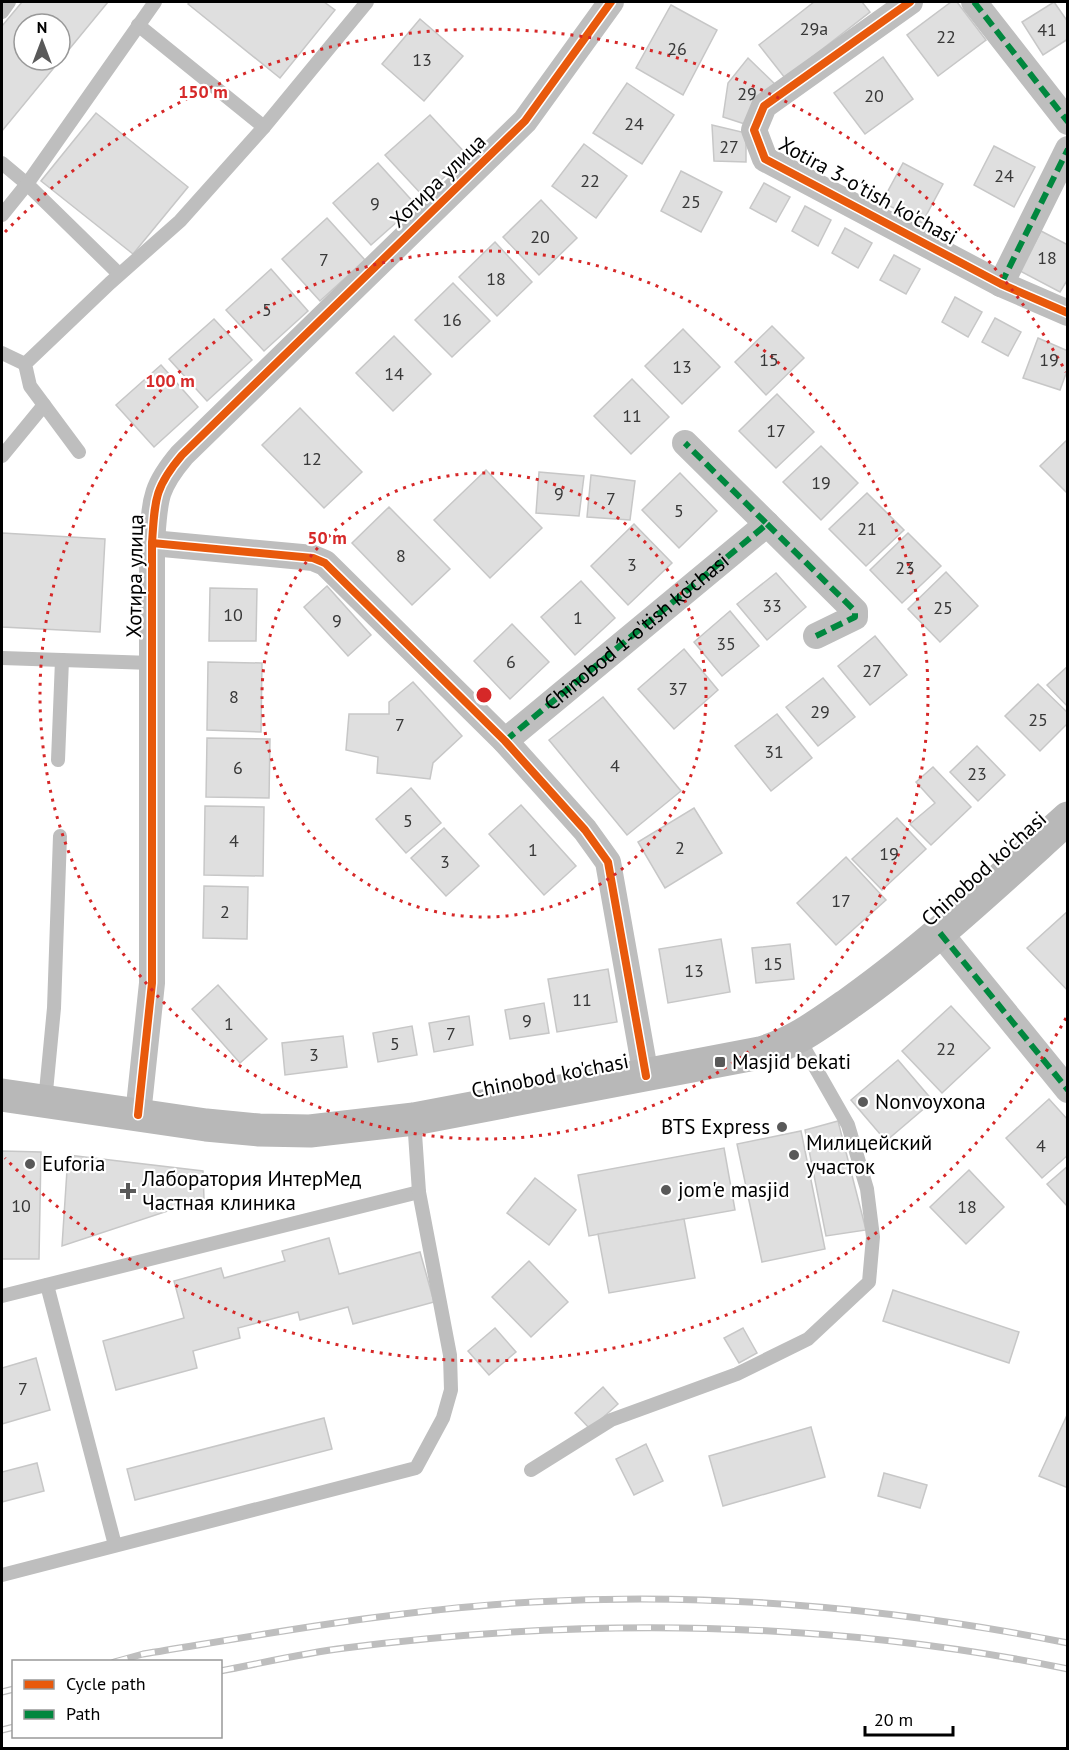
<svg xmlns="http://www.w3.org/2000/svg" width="1069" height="1750" viewBox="0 0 1069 1750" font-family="'PT Sans',sans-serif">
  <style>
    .building { fill: #dfdfdf; stroke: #c7c7c7; stroke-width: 1.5; fill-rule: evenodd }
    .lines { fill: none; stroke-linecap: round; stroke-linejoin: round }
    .lane { stroke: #bebebe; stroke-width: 14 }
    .street { stroke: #bebebe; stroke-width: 26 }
    .secondary { stroke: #b8b8b8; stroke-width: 33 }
    .rail-casing { stroke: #bebebe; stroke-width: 7 }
    .rail { stroke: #fff; stroke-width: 4.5; stroke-dasharray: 14; stroke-linecap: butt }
    .quiet { stroke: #00873e; stroke-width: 6; stroke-dasharray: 12 6; stroke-linecap: butt }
    .cycleway-casing { stroke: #fff; stroke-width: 11 }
    .cycleway { stroke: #e8590c; stroke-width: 8 }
    .ring { fill: none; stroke: #d62828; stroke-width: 3; stroke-dasharray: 3 6 }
    .poi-dot { fill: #595959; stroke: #fff; stroke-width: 2 }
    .labels { text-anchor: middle; stroke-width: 4.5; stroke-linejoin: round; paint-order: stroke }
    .number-label { font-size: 18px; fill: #383838 }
    .street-label { font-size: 21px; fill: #000; stroke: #fff }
    .poi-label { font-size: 21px; fill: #000; stroke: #fff; text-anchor: start }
    .centre { fill: #d62828; stroke: #fff; stroke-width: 3 }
    .ring-label { font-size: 18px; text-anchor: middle; font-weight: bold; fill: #d62828; stroke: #fff; stroke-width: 4.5; stroke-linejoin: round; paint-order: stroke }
  </style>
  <rect width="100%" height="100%" fill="#fff"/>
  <g class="building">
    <path d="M22,2H108L2,131V26ZM24,24H60V60H24Z"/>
    <polygon points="190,2 324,2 335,10 280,78 188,4"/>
    <polygon points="814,2 862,2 870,12 785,78 759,45"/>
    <polygon points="951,2 957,2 986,40 938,76 907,35"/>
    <polygon points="1054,2 1068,22 1068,39 1043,55 1022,22"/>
    <polygon points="671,5 717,30 683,95 636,68"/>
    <polygon points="420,19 463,56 424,101 382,64"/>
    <polygon points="883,57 913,99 865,134 834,93"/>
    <polygon points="748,58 777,86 748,125 723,117 728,83"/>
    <polygon points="627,83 674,115 642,164 593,133"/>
    <polygon points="96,113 188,187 133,254 41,181"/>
    <polygon points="430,115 468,156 423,196 385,155"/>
    <polygon points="712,125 746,133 746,162 714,161"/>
    <polygon points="584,144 627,176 596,218 552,186"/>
    <polygon points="994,146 1035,167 1014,207 974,185"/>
    <polygon points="378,163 416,205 371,245 333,203"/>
    <polygon points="903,163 943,184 922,223 882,202"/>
    <polygon points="681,171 722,192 701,232 661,211"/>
    <polygon points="764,183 790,197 776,222 750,208"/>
    <polygon points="541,200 577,238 539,275 503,237"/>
    <polygon points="805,206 831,220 818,246 792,231"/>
    <polygon points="327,218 365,260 320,301 282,259"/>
    <polygon points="845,228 872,243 858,268 832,253"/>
    <polygon points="1041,231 1068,245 1068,279 1060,292 1020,271"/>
    <polygon points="495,242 532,282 497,316 459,277"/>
    <polygon points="894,255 920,269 906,294 880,280"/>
    <polygon points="271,269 308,311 264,351 226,310"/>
    <polygon points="453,283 490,321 452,357 415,320"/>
    <polygon points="955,297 982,312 968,337 942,322"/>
    <polygon points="995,318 1021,332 1008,356 982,342"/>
    <polygon points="214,319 252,360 207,401 169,359"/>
    <polygon points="772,326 804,358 766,395 735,362"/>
    <polygon points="683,329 720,367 682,404 645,366"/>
    <polygon points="394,336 431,374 393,411 356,373"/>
    <polygon points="1038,338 1068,351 1068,368 1060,390 1023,378"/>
    <polygon points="161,365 198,407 154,447 116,405"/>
    <polygon points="632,379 669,417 631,454 594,416"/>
    <polygon points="777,394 814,432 776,468 739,431"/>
    <polygon points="300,408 362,472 324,508 262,445"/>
    <polygon points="1068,439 1068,494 1040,466"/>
    <polygon points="821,446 858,483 821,520 783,482"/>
    <polygon points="486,470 542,528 490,578 434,520"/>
    <polygon points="539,472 584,476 579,516 536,513"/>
    <polygon points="680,473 717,511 679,548 642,510"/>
    <polygon points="591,475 635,481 630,520 587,517"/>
    <polygon points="867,493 904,530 866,566 829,529"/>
    <polygon points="389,507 450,569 412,605 352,543"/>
    <polygon points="634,524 672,563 628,605 591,566"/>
    <polygon points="2,533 105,539 100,632 2,627"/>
    <polygon points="908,533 941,566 902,603 870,570"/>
    <polygon points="946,572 978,606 940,642 908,609"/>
    <polygon points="776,573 806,607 767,640 737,604"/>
    <polygon points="581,581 615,618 575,655 541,617"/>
    <polygon points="327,586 371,635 348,656 304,607"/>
    <polygon points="210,588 257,589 256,641 209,641"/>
    <polygon points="730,611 759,646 722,676 694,642"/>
    <polygon points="512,624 549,662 510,699 474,661"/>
    <polygon points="875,636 907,675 870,705 838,666"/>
    <polygon points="684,649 718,690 674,729 638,689"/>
    <polygon points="208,662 262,663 261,732 207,730"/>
    <polygon points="1068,666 1068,707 1047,685"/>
    <polygon points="823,678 855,717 818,746 786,707"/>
    <polygon points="413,682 462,736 433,763 430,779 377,773 378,757 346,750 349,714 389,714 389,702"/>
    <polygon points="1038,684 1068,713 1068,723 1040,751 1005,716"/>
    <polygon points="603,697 681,791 627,835 549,740"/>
    <polygon points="777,714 812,758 771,791 735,746"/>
    <polygon points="207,738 270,739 269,798 206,797"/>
    <polygon points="977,746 1005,775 978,801 950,772"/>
    <polygon points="933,767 971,807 931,845 910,824 935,803 916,782"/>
    <polygon points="411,788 441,823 406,853 376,819"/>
    <polygon points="521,805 576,866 544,895 489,834"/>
    <polygon points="205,806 264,807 263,876 204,875"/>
    <polygon points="694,808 722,853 665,888 638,842"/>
    <polygon points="897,818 926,849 882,890 852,859"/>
    <polygon points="444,828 479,866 446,896 411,858"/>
    <polygon points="846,857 886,900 836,945 797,903"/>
    <polygon points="204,886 248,887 247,939 203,938"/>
    <polygon points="1068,911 1068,991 1027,948"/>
    <polygon points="721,939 730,992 668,1003 659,949"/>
    <polygon points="790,944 794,979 756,983 752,948"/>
    <polygon points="608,969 617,1022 557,1032 548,979"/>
    <polygon points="218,985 267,1039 240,1063 192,1009"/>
    <polygon points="544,1003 549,1033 510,1039 505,1010"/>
    <polygon points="951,1006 990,1048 942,1093 902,1051"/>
    <polygon points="469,1016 473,1045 434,1052 429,1023"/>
    <polygon points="412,1026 417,1055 378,1062 373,1033"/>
    <polygon points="343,1036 347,1067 285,1075 282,1043"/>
    <polygon points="898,1060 933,1101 886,1141 851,1100"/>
    <polygon points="1049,1099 1068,1120 1068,1155 1042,1178 1006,1138"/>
    <polygon points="838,1121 866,1230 826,1236 805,1130"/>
    <polygon points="801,1131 825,1249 762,1262 737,1144"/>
    <polygon points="724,1148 735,1210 589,1236 578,1175"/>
    <polygon points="2,1151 41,1152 39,1259 2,1259"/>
    <polygon points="68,1155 203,1171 204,1199 62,1246"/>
    <polygon points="1068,1166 1068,1207 1047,1184"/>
    <polygon points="969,1170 1004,1207 966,1244 930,1207"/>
    <polygon points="535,1178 576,1210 549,1245 507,1213"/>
    <polygon points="684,1219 695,1278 609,1293 598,1234"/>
    <polygon points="329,1238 339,1274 420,1252 434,1302 353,1324 348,1307 300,1320 298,1312 238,1328 240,1338 193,1351 197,1368 116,1390 103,1341 184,1318 174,1281 221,1268 224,1278 285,1261 282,1251"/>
    <polygon points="529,1261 568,1302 531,1337 492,1297"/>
    <polygon points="893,1290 1019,1332 1009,1363 883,1321"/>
    <polygon points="495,1328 516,1352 489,1375 468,1351"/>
    <polygon points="743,1328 757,1353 739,1363 724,1338"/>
    <polygon points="36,1358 50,1410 2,1424 2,1368"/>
    <polygon points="603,1387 618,1404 590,1429 575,1413"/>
    <polygon points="1068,1413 1068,1488 1039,1476"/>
    <polygon points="324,1418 332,1449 135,1500 127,1469"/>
    <polygon points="811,1427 825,1477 723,1506 709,1456"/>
    <polygon points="646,1444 663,1481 634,1495 616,1459"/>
    <polygon points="37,1463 44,1491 2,1502 2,1472"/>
    <polygon points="884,1473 927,1485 920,1508 878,1496"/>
  </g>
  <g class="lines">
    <g class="lane">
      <polyline points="2,12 9,2"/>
      <polyline points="138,25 264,127"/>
      <polyline points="2,163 27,184 155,2"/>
      <polyline points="2,215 27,184 119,274"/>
      <polyline points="2,353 25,364"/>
      <polyline points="79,452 30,386 25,364 110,283 180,221 264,127 367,2"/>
      <polyline points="2,456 44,405"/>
      <polyline points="2,658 152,663"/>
      <polyline points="58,760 62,660"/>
      <polyline points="45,1102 54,1008 60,836"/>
      <polyline points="47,1285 115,1545"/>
      <polyline points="2,1296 419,1192"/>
      <polyline points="531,1470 611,1420 737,1374 808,1339 869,1282 873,1237 867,1189 848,1125 799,1039"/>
      <polyline points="2,1575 416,1468 443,1418 451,1390 450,1355 419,1192 414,1119"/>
    </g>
    <g class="street">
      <polyline points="910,2 764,106 754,130 765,159 1001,284 1068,313"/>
      <polyline points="974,2 1068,122"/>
      <polyline points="1001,284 1068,149"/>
      <polyline points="767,524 855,611 855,617 816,636"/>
      <polyline points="152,543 313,558 325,563 505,741 585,830 608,862 646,1076"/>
      <polyline points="505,741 767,524 685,443"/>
      <polyline points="940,933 1068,1090"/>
      <path d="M138,1115L152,983V543C155,500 154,488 182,455L525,121L611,2"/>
    </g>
    <path class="secondary" d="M2,1095L206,1125L259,1130L310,1131L414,1119L760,1053C795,1043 821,1023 851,1002C928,947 997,882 1068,818"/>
    <g class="rail-casing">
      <g id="rail">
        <path d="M114,1662L143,1654C272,1633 402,1609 533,1602C711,1592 893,1608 1068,1643"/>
        <path d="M220,1671C262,1663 304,1653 345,1648C584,1617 831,1620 1068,1669"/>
        <polyline points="2,1692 14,1689"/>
        <polyline points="2,1730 14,1727"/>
      </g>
    </g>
    <use href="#rail" class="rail"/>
    <g class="quiet">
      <polyline points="974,2 1068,122"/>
      <polyline points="1001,284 1068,149"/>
      <polyline points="767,524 855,611 855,617 816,636"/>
      <path id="s1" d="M505,741L767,524L685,443"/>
      <polyline points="940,933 1068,1090"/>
    </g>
    <g class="cycleway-casing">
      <g id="cycleway">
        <polyline points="910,2 764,106 754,130 765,159 1001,284 1068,313"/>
        <polyline points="152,543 313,558 325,563 505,741 585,830 608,862 646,1076"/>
        <path d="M138,1115L152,983V543C155,500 154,488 182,455L525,121L611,2"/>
      </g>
    </g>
    <use href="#cycleway" class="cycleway"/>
  </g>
  <g class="ring">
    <circle cx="484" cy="695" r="222"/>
    <circle cx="484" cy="695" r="444"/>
    <path d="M1066 1018A666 666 0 0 1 5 1158M5 232A666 666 0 0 1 1066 372"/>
  </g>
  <g class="poi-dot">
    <rect x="714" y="1056" width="12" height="12" rx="3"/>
    <circle cx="863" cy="1102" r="6"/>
    <circle cx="782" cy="1127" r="6"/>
    <circle cx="794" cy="1155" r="6"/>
    <circle cx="30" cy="1164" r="6"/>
    <circle cx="666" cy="1190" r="6"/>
    <path d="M125 1182h6v6h6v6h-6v6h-6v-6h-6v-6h6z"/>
  </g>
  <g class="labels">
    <g class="number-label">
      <text x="814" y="35">29a</text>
      <text x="1047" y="36">41</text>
      <text x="946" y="43">22</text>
      <text x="677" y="55">26</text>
      <text x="422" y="66">13</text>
      <text x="747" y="100">29</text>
      <text x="874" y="102">20</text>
      <text x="634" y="130">24</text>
      <text x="729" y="153">27</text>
      <text x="1004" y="182">24</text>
      <text x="590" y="187">22</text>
      <text x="691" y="208">25</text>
      <text x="375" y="210">9</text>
      <text x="540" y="243">20</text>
      <text x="1047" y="264">18</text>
      <text x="324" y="266">7</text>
      <text x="496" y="285">18</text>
      <text x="267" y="316">5</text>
      <text x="452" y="326">16</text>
      <text x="769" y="366">15</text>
      <text x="1049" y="366">19</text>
      <text x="682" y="373">13</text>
      <text x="394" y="380">14</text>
      <text x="632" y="422">11</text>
      <text x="776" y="437">17</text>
      <text x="312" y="465">12</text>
      <text x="821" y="489">19</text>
      <text x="559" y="500">9</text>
      <text x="611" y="505">7</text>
      <text x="679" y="517">5</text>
      <text x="867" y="535">21</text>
      <text x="401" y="562">8</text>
      <text x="632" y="571">3</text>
      <text x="905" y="574">23</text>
      <text x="772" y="612">33</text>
      <text x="943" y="614">25</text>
      <text x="233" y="621">10</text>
      <text x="578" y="624">1</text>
      <text x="337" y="627">9</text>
      <text x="726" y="650">35</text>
      <text x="511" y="668">6</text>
      <text x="872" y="677">27</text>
      <text x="678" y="695">37</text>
      <text x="234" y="703">8</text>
      <text x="820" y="718">29</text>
      <text x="1038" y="726">25</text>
      <text x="400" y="731">7</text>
      <text x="774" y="758">31</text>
      <text x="615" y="772">4</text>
      <text x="238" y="774">6</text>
      <text x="977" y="780">23</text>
      <text x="408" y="827">5</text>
      <text x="234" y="847">4</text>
      <text x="680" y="854">2</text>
      <text x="533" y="856">1</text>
      <text x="889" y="860">19</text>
      <text x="445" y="868">3</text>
      <text x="841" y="907">17</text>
      <text x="225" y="918">2</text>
      <text x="773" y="970">15</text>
      <text x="694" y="977">13</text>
      <text x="582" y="1006">11</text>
      <text x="527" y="1027">9</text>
      <text x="229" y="1030">1</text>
      <text x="451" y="1040">7</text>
      <text x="395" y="1050">5</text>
      <text x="946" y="1055">22</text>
      <text x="314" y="1061">3</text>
      <text x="1041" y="1152">4</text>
      <text x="21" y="1212">10</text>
      <text x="967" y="1213">18</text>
      <text x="23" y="1395">7</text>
    </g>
    <g class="street-label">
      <text transform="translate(438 181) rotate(-44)" y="7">Хотира улица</text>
      <text transform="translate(868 191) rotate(29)" y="7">Xotira 3-o'tish ko'chasi</text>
      <text transform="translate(135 576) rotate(-89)" y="7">Хотира улица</text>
      <text dy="7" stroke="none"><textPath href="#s1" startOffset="171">Chinobod 1-o'tish ko'chasi</textPath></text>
      <text transform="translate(984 869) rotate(-42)" y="7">Chinobod ko'chasi</text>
      <text transform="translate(550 1076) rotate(-11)" y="7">Chinobod ko'chasi</text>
    </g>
    <g class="poi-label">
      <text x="732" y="1069">Masjid bekati</text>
      <text x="875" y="1109">Nonvoyxona</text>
      <text x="770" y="1134" text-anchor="end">BTS Express</text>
      <text x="806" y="1150">Милицейский<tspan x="806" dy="24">участок</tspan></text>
      <text x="42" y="1171">Euforia</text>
      <text x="142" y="1186">Лаборатория ИнтерМед<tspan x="142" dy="24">Частная клиника</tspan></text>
      <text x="678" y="1197">jom'e masjid</text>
    </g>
  </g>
  <circle cx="484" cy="695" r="9" class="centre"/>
  <g class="ring-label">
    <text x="203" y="98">150 m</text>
    <text x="170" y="387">100 m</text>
    <text x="327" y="544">50 m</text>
  </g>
  <rect width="1069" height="1750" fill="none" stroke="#000000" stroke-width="6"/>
  <rect x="12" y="1660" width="210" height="78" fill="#ffffff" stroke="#999999" stroke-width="1.5"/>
  <rect x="24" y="1680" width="30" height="9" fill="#e8590c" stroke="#999999" stroke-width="1.5"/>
  <text x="66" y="1690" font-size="18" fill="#000000">Cycle path</text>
  <rect x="24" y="1710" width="30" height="9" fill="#00873e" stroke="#999999" stroke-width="1.5"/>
  <text x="66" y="1720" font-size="18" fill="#000000">Path</text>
  <g transform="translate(42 42)"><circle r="28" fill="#ffffff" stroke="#999999" stroke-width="1.5"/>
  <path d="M0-4.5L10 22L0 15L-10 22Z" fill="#595959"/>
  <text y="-9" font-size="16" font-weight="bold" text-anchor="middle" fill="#000000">N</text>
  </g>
  <path d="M865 1726v9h88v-9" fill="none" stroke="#000000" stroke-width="3"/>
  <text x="874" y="1726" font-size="18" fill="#000000" stroke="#ffffff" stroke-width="4.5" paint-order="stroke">20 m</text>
</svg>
